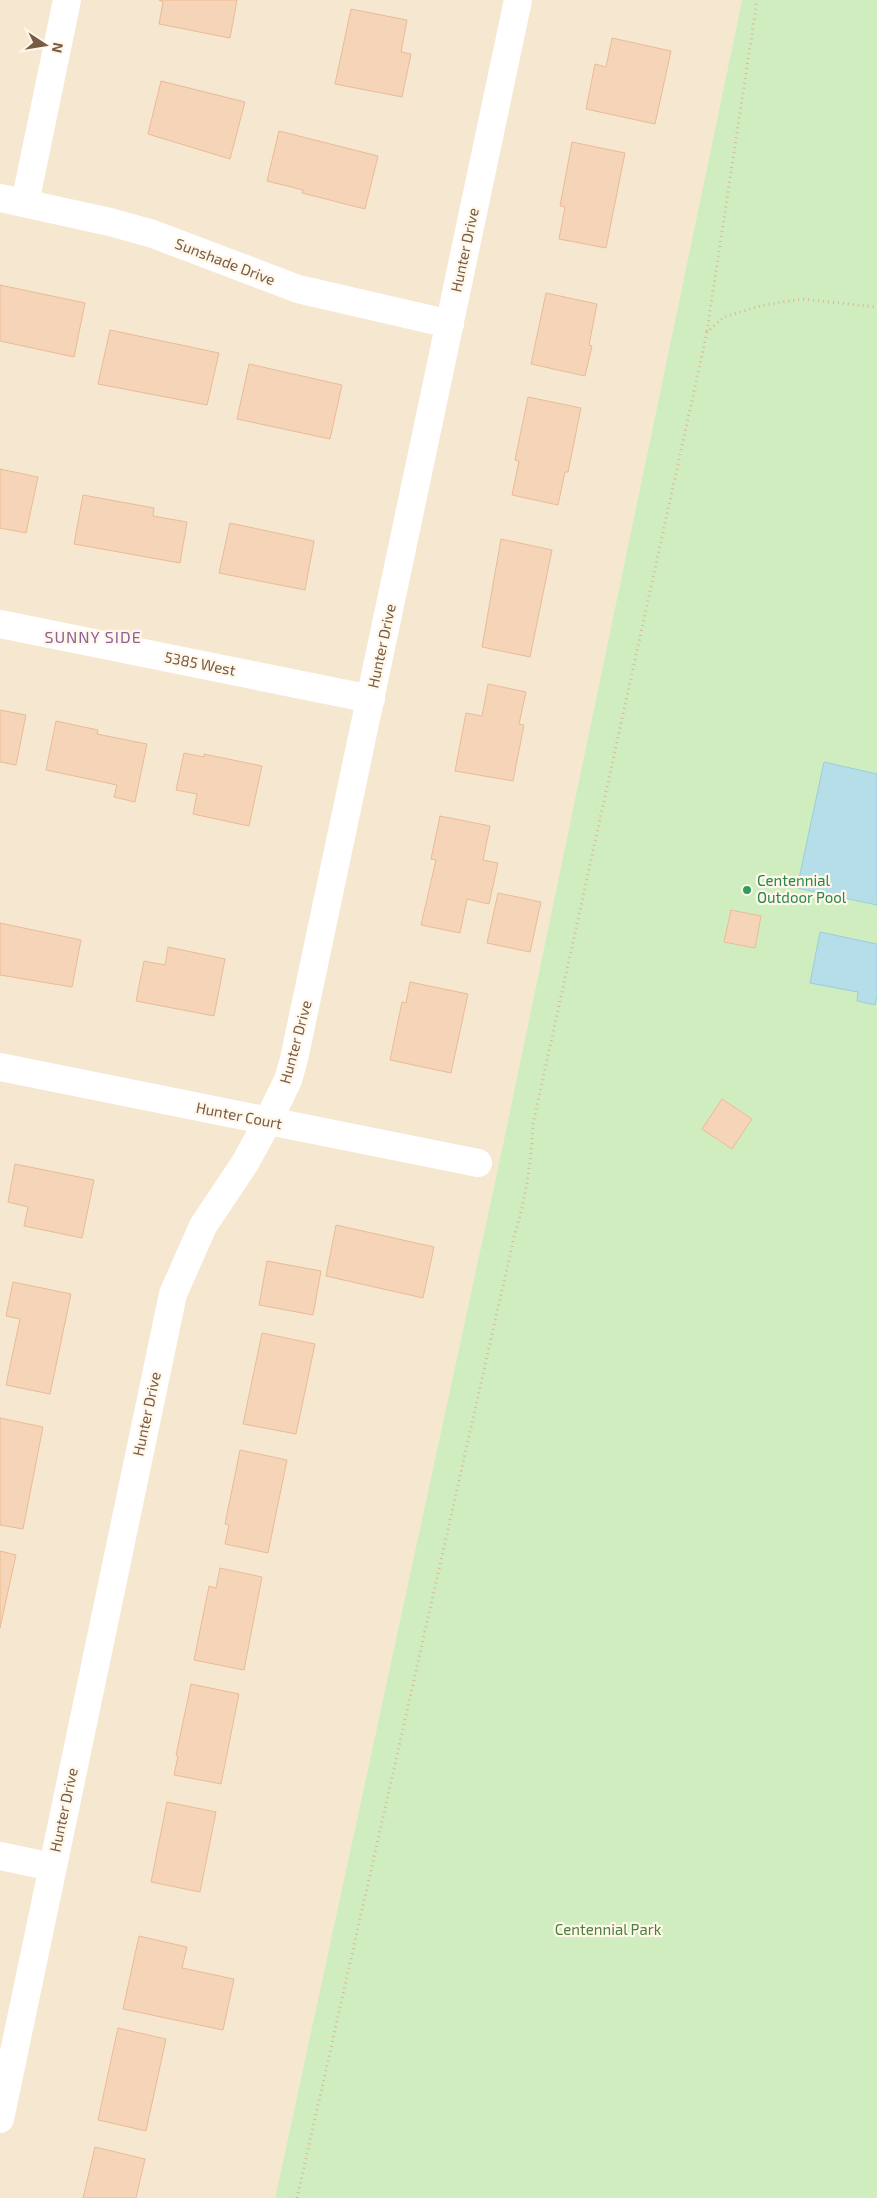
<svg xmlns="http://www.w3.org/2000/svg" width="877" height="2198" viewBox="0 0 877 2198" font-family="'Exo 2',sans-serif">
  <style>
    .residential { fill: #f6e7d0 }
    .green { fill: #cfedbf }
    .water { fill: #b5dee9; stroke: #9acedc }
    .building { fill: #f6d4b7; stroke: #eabb96 }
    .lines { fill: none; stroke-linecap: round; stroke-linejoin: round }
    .path { stroke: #dbb79a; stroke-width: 3; stroke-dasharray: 1 4; stroke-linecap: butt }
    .minor { stroke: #fff; stroke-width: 28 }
    .leisure-dot { fill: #2e9e5b; stroke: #fff8ea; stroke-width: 2 }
    .labels { text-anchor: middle; stroke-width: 4.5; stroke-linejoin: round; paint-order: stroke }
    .street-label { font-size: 15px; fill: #785b46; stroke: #fff8ea }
    .leisure-label { font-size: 15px; fill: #27864d; stroke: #fff8ea; text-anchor: start }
    .park-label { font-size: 15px; fill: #4c7f3d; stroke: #fff8ea }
    .neighbourhood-label { font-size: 16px; letter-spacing: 1px; fill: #8c619c; stroke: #fff8ea }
  </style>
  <rect width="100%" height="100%" fill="#fef5e2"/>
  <polygon class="residential" points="0,0 742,0 498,1168 275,2198 0,2198"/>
  <polygon class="green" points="742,0 877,0 877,2198 275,2198 498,1168"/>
  <g class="water">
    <polygon points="824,762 877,774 877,905 797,888"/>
    <polygon points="820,932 877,944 877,996 875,1005 857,1001 858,992 810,983"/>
  </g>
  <g class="building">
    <polygon points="159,0 237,0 230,38 159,24 163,2"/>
    <polygon points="351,9 407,20 401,52 411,54 402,97 335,84"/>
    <polygon points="612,38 671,51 655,124 586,109 595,64 606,67"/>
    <polygon points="161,81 245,102 230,159 148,134"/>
    <polygon points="279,131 378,156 365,209 302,193 303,190 267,181"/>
    <polygon points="572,142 625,153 606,248 559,239 565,207 560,206"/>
    <polygon points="0,285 85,303 74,357 0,341"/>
    <polygon points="546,293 597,304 589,345 592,346 585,376 531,364"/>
    <polygon points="110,330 219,353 207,405 98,384"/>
    <polygon points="249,364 342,385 330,439 237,419"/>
    <polygon points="528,397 581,408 568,472 565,472 558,505 512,495 519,461 515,460"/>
    <polygon points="0,469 38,477 26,533 0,528"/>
    <polygon points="83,495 154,508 153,516 187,522 180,563 74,544"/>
    <polygon points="230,523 314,541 305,590 219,573"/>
    <polygon points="501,539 552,550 530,657 482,647"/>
    <polygon points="488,684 526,692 519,724 524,725 513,781 455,771 466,713 482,716"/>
    <polygon points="0,710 26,715 16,765 0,762"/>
    <polygon points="56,721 98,730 97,734 147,744 135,802 114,797 117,785 46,770"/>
    <polygon points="184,753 204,757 204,754 262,766 249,826 193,814 197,794 176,790"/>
    <polygon points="440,816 490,826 483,860 498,863 489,904 467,899 460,933 421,925 436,860 431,859"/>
    <polygon points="498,893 541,902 530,952 487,943"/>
    <polygon points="731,910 761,916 755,948 724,942"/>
    <polygon points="0,923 81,940 72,987 0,975"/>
    <polygon points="168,947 225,959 214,1016 136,1001 144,961 165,965"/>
    <polygon points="410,982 468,994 451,1073 390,1060 402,1002 406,1003"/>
    <polygon points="722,1099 752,1119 732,1149 702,1129"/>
    <polygon points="15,1164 94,1180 82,1238 24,1226 28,1207 8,1202"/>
    <polygon points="336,1225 434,1247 423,1298 326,1276"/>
    <polygon points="267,1261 321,1271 313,1315 259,1305"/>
    <polygon points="13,1282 71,1294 50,1394 6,1385 20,1319 6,1316"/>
    <polygon points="262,1333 315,1344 296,1434 243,1424"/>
    <polygon points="0,1418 43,1427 23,1529 0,1525"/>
    <polygon points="240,1450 287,1460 268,1553 225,1544 229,1525 225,1524"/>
    <polygon points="0,1551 16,1555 0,1628"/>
    <polygon points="220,1568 262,1577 244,1670 194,1660 209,1586 216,1588"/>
    <polygon points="191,1684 239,1694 221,1784 174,1775 178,1756 176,1755"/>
    <polygon points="167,1802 216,1812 200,1892 151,1882"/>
    <polygon points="139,1936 187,1947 182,1968 234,1979 223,2030 123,2009"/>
    <polygon points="118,2028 166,2039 146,2131 98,2120"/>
    <polygon points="95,2147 145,2159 136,2198 83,2198"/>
  </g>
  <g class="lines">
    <g class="path">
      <polyline points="707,331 757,0"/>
      <path d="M297,2198L514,1237C526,1199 531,1163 533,1124L707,332L724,317L760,306L801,299L877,307"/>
    </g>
    <g class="minor">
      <polyline points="0,198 110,222 153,234 298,289 450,324"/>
      <polyline points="25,203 67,0"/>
      <polyline points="0,624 371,699"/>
      <polyline points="0,1067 478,1163"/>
      <polyline points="0,1856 52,1867"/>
      <polyline points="0,2119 173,1294 203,1226 245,1163 268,1121 288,1080 294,1059 518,0"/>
    </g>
  </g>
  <circle class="leisure-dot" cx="747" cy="890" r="5"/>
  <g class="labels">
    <g class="street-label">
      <text transform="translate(465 250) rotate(-78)" y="5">Hunter Drive</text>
      <text transform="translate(225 262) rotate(21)" y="5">Sunshade Drive</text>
      <text transform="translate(382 646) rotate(-78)" y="5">Hunter Drive</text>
      <text transform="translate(200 664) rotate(11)" y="5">5385 West</text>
      <text transform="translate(296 1042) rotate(-75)" y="5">Hunter Drive</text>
      <text transform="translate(239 1116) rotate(11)" y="5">Hunter Court</text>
      <text transform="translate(147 1414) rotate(-78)" y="5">Hunter Drive</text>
      <text transform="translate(64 1810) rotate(-78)" y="5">Hunter Drive</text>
    </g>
    <g class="leisure-label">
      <text x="757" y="886">Centennial<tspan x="757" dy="17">Outdoor Pool</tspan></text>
    </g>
    <g class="park-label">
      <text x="608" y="1935">Centennial Park</text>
    </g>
    <g class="neighbourhood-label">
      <text x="93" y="643">SUNNY SIDE</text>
    </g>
  </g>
  <g transform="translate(45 45) rotate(102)" stroke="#fff8ea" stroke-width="4" paint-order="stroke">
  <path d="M0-4L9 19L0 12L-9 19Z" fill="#785b46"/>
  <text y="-8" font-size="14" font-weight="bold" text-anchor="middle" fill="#785b46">N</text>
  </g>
</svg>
